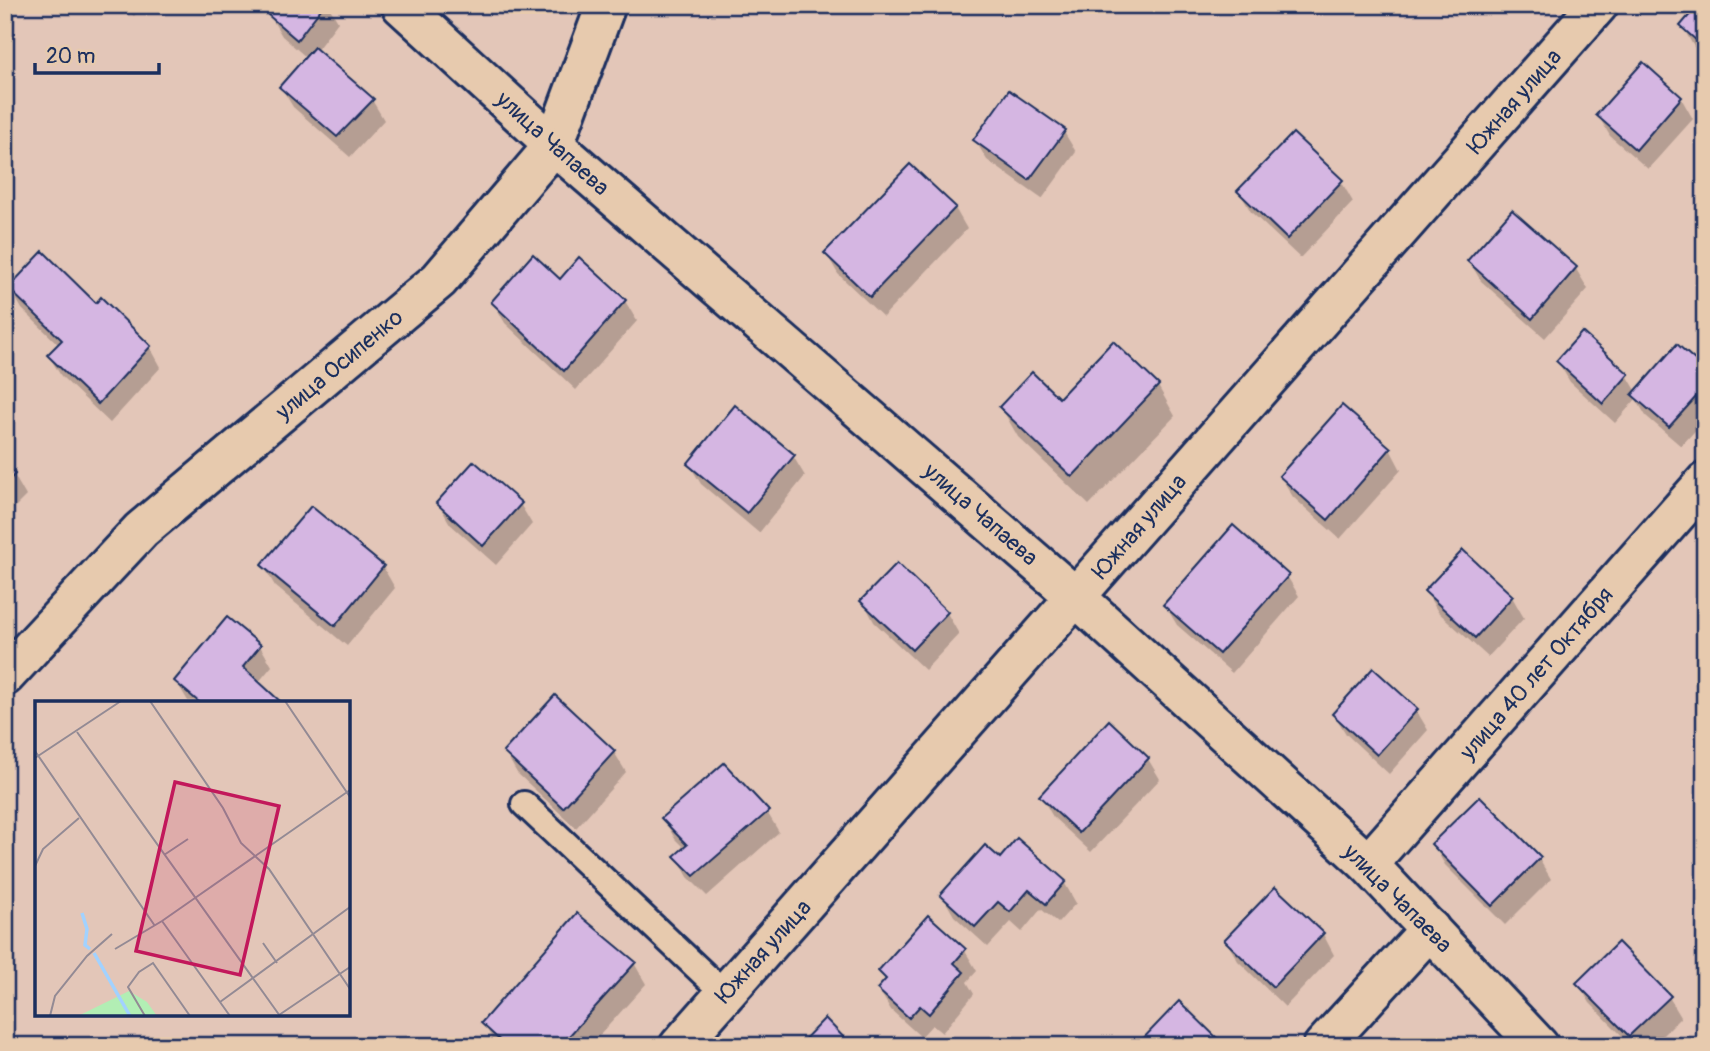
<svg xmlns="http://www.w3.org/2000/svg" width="1710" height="1051" viewBox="0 0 1710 1051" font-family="Pangolin,sans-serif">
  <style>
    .shadow { fill: #0003 }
    .building { fill: #d5b6e2; stroke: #1b2f5e; stroke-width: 2 }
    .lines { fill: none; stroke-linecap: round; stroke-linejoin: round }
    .service-casing { stroke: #1b2f5e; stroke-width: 30 }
    .minor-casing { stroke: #1b2f5e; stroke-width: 44 }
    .tertiary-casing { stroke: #1b2f5e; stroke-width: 44 }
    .service { stroke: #e7caae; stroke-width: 24 }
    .minor { stroke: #e7caae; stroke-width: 38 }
    .tertiary { stroke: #e7caae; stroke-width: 38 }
    .labels { text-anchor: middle; stroke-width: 7; stroke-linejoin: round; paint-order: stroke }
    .street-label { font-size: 23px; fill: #1b2f5e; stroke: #e7caae }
    .inset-river { fill: none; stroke: #a2d2ff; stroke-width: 3.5 }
    .inset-road { fill: none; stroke: #938a94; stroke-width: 2 }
    .view { fill: #c2185b; fill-opacity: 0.15; stroke: #c2185b; stroke-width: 3.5 }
    .inset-edge { fill: none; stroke: #1b2f5e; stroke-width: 3.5 }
  </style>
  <rect width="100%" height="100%" fill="#e3c6b8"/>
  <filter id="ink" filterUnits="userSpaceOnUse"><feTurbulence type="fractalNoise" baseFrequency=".0143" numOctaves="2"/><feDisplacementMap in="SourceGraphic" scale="14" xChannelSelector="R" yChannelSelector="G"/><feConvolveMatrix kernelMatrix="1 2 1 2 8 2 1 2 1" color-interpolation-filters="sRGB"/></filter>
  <g filter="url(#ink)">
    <g class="shadow">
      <polygon points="122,5 143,5 134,16"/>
      <polygon points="270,5 328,5 338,22 316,51 372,100 384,120 350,157 293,107 281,87 307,58 282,36 270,16 274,11"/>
      <polygon points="1705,5 1705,56 1694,47 1682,26"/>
      <polygon points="1681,98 1693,119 1648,169 1610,136 1598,115"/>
      <polygon points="1064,132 1076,152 1042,199 987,160 975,140"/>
      <polygon points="910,166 955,208 967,229 883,317 838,274 826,253"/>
      <polygon points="1341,181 1353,202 1300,258 1251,212 1239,191"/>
      <polygon points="1512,212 1576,269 1588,289 1545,338 1481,281 1469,261"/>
      <polygon points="560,282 625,301 637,321 576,390 505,323 493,302"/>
      <polygon points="10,288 96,305 150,347 161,367 110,423 61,376 49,356 59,345 22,309"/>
      <polygon points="1558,362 1627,375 1637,392 1705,372 1705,420 1681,446 1646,416 1636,399 1615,423 1570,382"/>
      <polygon points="1158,386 1175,416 1089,505 1018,437 1001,407"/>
      <polygon points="1390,449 1401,470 1340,539 1293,497 1281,477"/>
      <polygon points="793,456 805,476 759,533 701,484 689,464"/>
      <polygon points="5,467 14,475 26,496 5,517"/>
      <polygon points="438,503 520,504 532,524 496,565 450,524"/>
      <polygon points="311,509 383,567 395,588 347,646 275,586 263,565"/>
      <polygon points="1287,576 1299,596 1232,673 1177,625 1165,605"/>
      <polygon points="1426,592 1512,597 1524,618 1488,657 1438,612"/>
      <polygon points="863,601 947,613 959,634 925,670 874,622"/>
      <polygon points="260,646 272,666 258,683 280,703 188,701 176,681"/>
      <polygon points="1416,710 1428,730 1389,774 1346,734 1334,714"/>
      <polygon points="505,752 614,752 626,772 576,828 517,773"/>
      <polygon points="1148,759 1160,779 1091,852 1053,817 1041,796"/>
      <polygon points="1480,798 1539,859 1551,879 1505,925 1445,865 1433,844"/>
      <polygon points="767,812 779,832 707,896 688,877 677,857 685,849 675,839 664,819"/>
      <polygon points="1000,861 1064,882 1076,903 1058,923 1041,909 1022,932 1011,922 988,947 954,916 942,895"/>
      <polygon points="928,918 965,951 977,971 967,982 974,994 942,1033 932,1025 921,1037 891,1010 879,990 886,982 880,971"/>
      <polygon points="1323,934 1334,955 1285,1007 1238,961 1226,941"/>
      <polygon points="634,963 646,984 590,1046 497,1046 483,1023"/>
      <polygon points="1578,983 1669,997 1681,1017 1652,1046 1632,1046 1590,1003"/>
    </g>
    <g class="building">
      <polygon points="277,5 324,5 297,40 268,15"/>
      <polygon points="1698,5 1705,5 1705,48 1680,26"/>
      <polygon points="314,47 374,99 337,137 279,87"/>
      <polygon points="1643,62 1682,97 1636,150 1596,115"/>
      <polygon points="1009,90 1066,130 1029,180 973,140"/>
      <polygon points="1293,133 1343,180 1287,239 1237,191"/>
      <polygon points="910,164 956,207 870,297 824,253"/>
      <polygon points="1512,210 1577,267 1532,319 1467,261"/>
      <polygon points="43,251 96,303 101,297 151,346 98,404 47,355 62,340 8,288"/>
      <polygon points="533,254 560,279 579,257 626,300 564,371 491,302"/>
      <polygon points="1582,332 1629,374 1603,404 1556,361"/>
      <polygon points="1113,341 1159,385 1072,477 999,407 1032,372 1059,398"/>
      <polygon points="1677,344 1705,369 1705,387 1669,427 1632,395"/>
      <polygon points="735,405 795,455 747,513 687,464"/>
      <polygon points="1342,405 1391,448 1328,520 1279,476"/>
      <polygon points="474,461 522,503 483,546 436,503"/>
      <polygon points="5,465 15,474 5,485"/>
      <polygon points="311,506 384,566 335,626 261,565"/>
      <polygon points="1233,525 1289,575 1219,654 1163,605"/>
      <polygon points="1463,550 1513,596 1475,638 1424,591"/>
      <polygon points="897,563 948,612 912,650 860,601"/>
      <polygon points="227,617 261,645 243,667 282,703 200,703 174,681"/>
      <polygon points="1373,668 1418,709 1377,755 1332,714"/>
      <polygon points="555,695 615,751 563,808 503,752"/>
      <polygon points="1109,720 1149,758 1079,833 1039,796"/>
      <polygon points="724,763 769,811 694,876 674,856 687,845 661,818"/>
      <polygon points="1480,796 1541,857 1492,906 1431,844"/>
      <polygon points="1017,838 1066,881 1046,904 1029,890 1010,912 998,902 975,927 940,895 985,845 1000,858"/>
      <polygon points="1275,887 1324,933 1273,987 1224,940"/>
      <polygon points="577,913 636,962 560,1046 506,1046 481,1023"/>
      <polygon points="928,915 966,949 954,963 964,972 929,1014 920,1006 909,1018 877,989 886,979 878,971"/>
      <polygon points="1618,942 1671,996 1629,1036 1576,983"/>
      <polygon points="1179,1001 1221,1042 1217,1046 1136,1046"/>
      <polygon points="825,1018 852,1046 798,1046"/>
    </g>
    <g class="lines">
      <g class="service-casing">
        <polyline id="service" points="524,804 725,994"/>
      </g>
      <g class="minor-casing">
        <g id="minor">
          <polyline points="401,5 554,145 1077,598 1368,864 1539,1046"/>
          <polyline points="5,676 141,530 439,280 554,145 606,5"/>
          <polyline points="1368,864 1705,482"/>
          <polyline points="1323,1046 1430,929"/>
        </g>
      </g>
      <g class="tertiary-casing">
        <polyline id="tertiary" points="679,1046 1598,5"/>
      </g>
      <use href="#service" class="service"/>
      <use href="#minor" class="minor"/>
      <use href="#tertiary" class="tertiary"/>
    </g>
  </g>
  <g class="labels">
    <g class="street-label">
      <text transform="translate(1514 101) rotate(-49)" y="8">Южная улица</text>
      <text transform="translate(553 143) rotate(42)" y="8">улица Чапаева</text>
      <text transform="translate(339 364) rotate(-40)" y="8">улица Осипенко</text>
      <text transform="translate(981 514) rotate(41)" y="8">улица Чапаева</text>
      <text transform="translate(1139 526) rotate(-49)" y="8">Южная улица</text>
      <text transform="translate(1536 673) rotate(-49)" y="8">улица 40 лет Октября</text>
      <text transform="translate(1398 898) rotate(45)" y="8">улица Чапаева</text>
      <text transform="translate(763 951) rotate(-48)" y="8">Южная улица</text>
    </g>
  </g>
  <g transform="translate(35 701)">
    <rect width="315" height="315" fill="#e3c6b8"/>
    <path d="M94,290L112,301L122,315H43Z" fill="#b2eeb4"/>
    <path class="inset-river" d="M47,212L52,228L50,244L55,248M59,252L95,315"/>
    <path class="inset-road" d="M115,0L188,107L206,142L234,168L315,288M250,0L315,96M42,31L245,315M0,50L120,225M0,57L86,0M129,154L153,138M0,165L8,148L44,117M127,220L195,315M228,242L242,262M80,248L127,220L315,89M185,301L315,206M244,314L315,266M15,315L20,295L52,255L77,233M110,315L93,286L104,271L118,262L155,315"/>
    <path class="view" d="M140,81L244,105L205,274L101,250Z"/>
    <rect width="315" height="315" class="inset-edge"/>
  </g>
  <rect width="1710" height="1051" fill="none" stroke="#e7caae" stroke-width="28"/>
  <rect x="14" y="14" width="1682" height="1023" fill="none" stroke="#1b2f5e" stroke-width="2.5" filter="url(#ink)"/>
  <path d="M35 63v10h124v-10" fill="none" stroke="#1b2f5e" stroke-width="3.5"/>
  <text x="46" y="63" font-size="21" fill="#1b2f5e" stroke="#e7caae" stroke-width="5" paint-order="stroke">20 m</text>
</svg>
